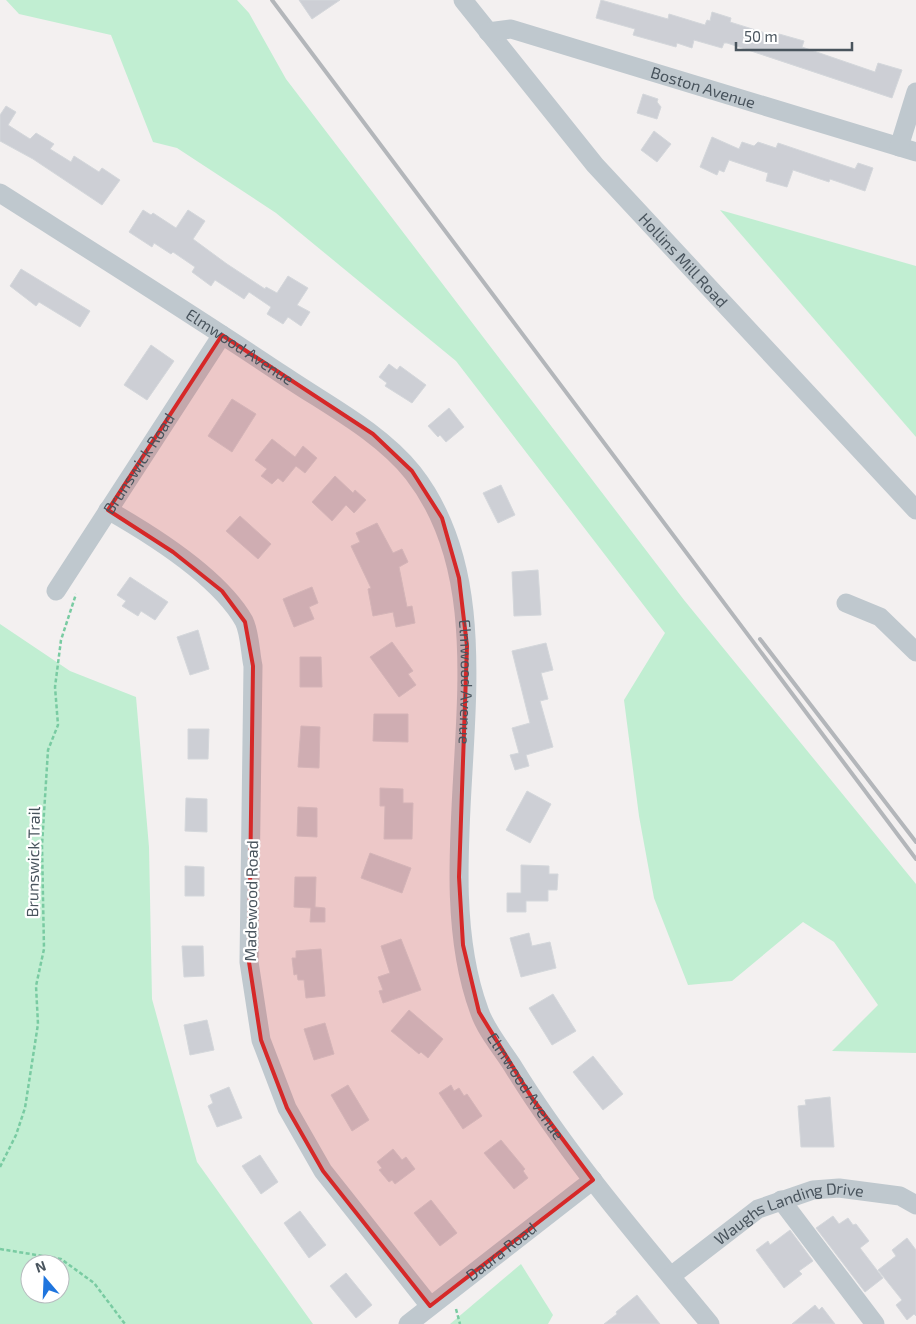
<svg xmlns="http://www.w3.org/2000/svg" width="916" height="1324" viewBox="0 0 916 1324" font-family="'Exo 2',sans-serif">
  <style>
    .green { fill: #c1eed2; fill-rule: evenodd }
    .building { fill: #cdcfd5; stroke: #d4d7db }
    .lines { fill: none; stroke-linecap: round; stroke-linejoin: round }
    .path { stroke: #79cba2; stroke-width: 2.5; stroke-dasharray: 4 2.5; stroke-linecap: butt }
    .minor { stroke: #bfc8ce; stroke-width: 19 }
    .rail { stroke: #b3b6ba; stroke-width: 4 }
    .marked { fill: #d62828; fill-opacity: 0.2; stroke: #d62828; stroke-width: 4; stroke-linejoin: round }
    .labels { text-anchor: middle; stroke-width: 4.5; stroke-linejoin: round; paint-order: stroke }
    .street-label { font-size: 16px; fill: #49545d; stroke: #fff }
  </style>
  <rect width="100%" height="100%" fill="#f3f0f0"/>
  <g class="green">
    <polygon points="6,0 237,0 249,13 286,79 684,600 916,884 916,1053 832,1051 878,1005 834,942 803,922 732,981 688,985 654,898 639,816 624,700 665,633 456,361 276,213 177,148 153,142 111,35 19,14"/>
    <polygon points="720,210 916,266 916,437"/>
    <path d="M0,624L70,671L136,697L149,847L152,999L197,1162L313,1324H0ZM30,1264H60V1294H30Z"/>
    <polygon points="521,1264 553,1315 548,1324 450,1324"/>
  </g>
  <g class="building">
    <polygon points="299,0 340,0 312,19"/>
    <polygon points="601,0 668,19 669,14 705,25 707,20 710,21 712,12 731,18 730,22 778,37 779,34 804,41 802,47 875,72 878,63 902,70 892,98 727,43 724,43 722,48 694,40 692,48 677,43 676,47 633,35 635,29 596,18"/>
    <polygon points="643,94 658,99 657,102 661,107 657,119 637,113"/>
    <polygon points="6,106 16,112 8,125 30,139 36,133 54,144 50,149 71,162 74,156 99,172 102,168 120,180 102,205 33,159 0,141 0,115"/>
    <polygon points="654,131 671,144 657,162 641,150"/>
    <polygon points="712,137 739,149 742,142 754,146 758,142 776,148 778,143 855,169 858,163 873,168 865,191 830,179 829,182 793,170 787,187 766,181 768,173 729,160 724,172 719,170 717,175 700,167"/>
    <polygon points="143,210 151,215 153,213 176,228 188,210 205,221 193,239 227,264 265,289 266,287 277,293 288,276 308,288 297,305 310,312 301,326 288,317 283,324 267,314 271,307 249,292 244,299 215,280 211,286 192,272 195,267 173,252 171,254 154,243 152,247 129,232"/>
    <polygon points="21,269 90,311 80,327 39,302 36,306 10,286"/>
    <polygon points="151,345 174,361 147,400 124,385"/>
    <polygon points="389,364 397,370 400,366 426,385 412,403 385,386 387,383 379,377"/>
    <polygon points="232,399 256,414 232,452 208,436"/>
    <polygon points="449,408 464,427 446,442 440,435 438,437 428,426"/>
    <polygon points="272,439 295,457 303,446 317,458 305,473 296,466 283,482 278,478 272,484 261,476 267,469 255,460"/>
    <polygon points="335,476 353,493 355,490 366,500 354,513 346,505 332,521 312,502"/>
    <polygon points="501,485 515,515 498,523 483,493"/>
    <polygon points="240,516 271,544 258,559 226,531"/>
    <polygon points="377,523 393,553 402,549 408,562 399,567 407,607 412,606 415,623 396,627 393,612 373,616 368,589 371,588 351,546 360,542 356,533"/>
    <polygon points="538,570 541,615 514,616 512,572"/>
    <polygon points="130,577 168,602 155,620 141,611 138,616 122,606 126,601 117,595"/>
    <polygon points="312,587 318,603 309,607 314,619 294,627 283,599"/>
    <polygon points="198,630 209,669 190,675 177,637"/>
    <polygon points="392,642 413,671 408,674 416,685 399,697 370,657"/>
    <polygon points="546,643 553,670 541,673 548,699 540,701 553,747 526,755 529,766 515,770 510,755 519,753 512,728 530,723 512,651"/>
    <polygon points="300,657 321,657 322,687 300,687"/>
    <polygon points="374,714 408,714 408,742 373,741"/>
    <polygon points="301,726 320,727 319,768 298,767"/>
    <polygon points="188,729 209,729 208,759 188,759"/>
    <polygon points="380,788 403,789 403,803 413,803 412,839 384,839 385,806 380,806"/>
    <polygon points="527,791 551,804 530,843 506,830"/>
    <polygon points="186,798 207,799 207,832 185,831"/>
    <polygon points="298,807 317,808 317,837 297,836"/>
    <polygon points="370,853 411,868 402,893 361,878"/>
    <polygon points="521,865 549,866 549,874 558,874 557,890 548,890 548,901 526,901 526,912 507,912 507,893 521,893"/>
    <polygon points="185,866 204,867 204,896 185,896"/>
    <polygon points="295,877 316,877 315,907 325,908 325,922 310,922 311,908 294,907"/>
    <polygon points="529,933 532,946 550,942 556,968 521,977 510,938"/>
    <polygon points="401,939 421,990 383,1003 379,991 383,990 378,977 390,973 381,946"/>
    <polygon points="182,946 203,946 204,976 184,977"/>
    <polygon points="321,949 325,996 306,998 304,980 298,980 297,974 294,975 292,958 296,958 296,951"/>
    <polygon points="553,994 576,1031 552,1045 529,1008"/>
    <polygon points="409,1010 443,1039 428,1058 421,1052 419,1054 391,1031"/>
    <polygon points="207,1020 214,1050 190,1055 184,1025"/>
    <polygon points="325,1023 334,1054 314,1060 304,1029"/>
    <polygon points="593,1056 623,1094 603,1110 573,1072"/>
    <polygon points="348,1085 369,1120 352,1131 331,1095"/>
    <polygon points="451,1085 454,1091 459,1088 464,1096 467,1094 482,1116 463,1129 439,1093"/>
    <polygon points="229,1087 242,1118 217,1127 208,1106 213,1103 210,1095"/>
    <polygon points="830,1097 834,1147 801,1147 798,1106 806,1105 805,1100"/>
    <polygon points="501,1140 525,1169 523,1171 528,1178 514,1189 484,1153"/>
    <polygon points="393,1149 402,1160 406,1157 415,1169 395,1184 392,1180 389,1182 379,1170 382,1168 377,1162"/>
    <polygon points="260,1155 278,1182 261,1194 242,1166"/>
    <polygon points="431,1200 457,1233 440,1246 414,1213"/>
    <polygon points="300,1211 326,1245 309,1258 284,1223"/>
    <polygon points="833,1216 839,1224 848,1218 853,1225 856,1224 869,1241 860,1248 883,1278 865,1292 816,1228"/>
    <polygon points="790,1230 813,1261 799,1271 802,1274 784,1288 756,1250 768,1241 770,1245"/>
    <polygon points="907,1238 916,1250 916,1316 914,1314 907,1320 896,1305 902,1300 878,1270 896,1256 892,1250"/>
    <polygon points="346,1273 372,1305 356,1318 330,1286"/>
    <polygon points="637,1295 660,1324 604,1324 617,1314 616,1312"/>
    <polygon points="815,1305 819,1310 822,1307 835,1324 792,1324"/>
  </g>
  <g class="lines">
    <g class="path">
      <polyline points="0,1167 16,1135 25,1108 38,1024 36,986 44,949 42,845 48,750 58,725 55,687 61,640 76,594"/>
      <polyline points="0,1249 61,1259 94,1283 125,1324"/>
      <polyline points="456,1309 460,1324"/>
    </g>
    <g class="minor">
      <path id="s1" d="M463,0L595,165L916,510"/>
      <path id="s2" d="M488,32L511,29L916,152"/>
      <polyline points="899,147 916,92"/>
      <path id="s3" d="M0,193C96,254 192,314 286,377C329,406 380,432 413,473C524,615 419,846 479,1010C485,1029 501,1048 512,1065C569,1158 641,1240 710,1324"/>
      <path d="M108,510C152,535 219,577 244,621C250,633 250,652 253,666L249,962L261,1040L287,1108L323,1171L430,1306"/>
      <path id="s4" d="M56,591L222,335"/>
      <polyline points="846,603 880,617 916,652"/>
      <polyline points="781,1200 875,1324"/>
      <path id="s5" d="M671,1276L758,1209L813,1190L839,1188L900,1196L916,1205"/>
      <path id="s6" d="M408,1324L593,1180"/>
    </g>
    <g class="rail">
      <polyline points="272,0 916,859"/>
      <polyline points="760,639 916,842"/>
    </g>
  </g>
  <path class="marked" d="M222,335L373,434L412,471L442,518L459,578L467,646L459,877L463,945L479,1012L532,1098L593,1180L430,1306L323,1171L287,1108L261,1040L249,962L253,666L245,622L222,591L173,552L108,510Z"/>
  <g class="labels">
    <g class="street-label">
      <text dy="6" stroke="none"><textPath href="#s2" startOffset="224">Boston Avenue</textPath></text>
      <text dy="6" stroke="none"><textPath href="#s1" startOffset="341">Hollins Mill Road</textPath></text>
      <text dy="6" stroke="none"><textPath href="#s3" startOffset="285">Elmwood Avenue</textPath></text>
      <text dy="6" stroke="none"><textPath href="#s4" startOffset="152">Brunswick Road</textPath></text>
      <text dy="6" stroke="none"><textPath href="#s3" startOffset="720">Elmwood Avenue</textPath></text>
      <text transform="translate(33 862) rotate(-89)" y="6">Brunswick Trail</text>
      <text transform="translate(251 901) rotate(-89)" y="6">Madewood Road</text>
      <text dy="6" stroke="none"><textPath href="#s3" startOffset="1140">Elmwood Avenue</textPath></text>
      <text dy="6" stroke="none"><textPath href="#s5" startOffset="138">Waughs Landing Drive</textPath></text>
      <text dy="6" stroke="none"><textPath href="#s6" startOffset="118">Daura Road</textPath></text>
    </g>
  </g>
  <g transform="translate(45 1279) rotate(341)"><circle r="24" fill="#ffffff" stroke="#b6bbbe"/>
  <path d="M0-4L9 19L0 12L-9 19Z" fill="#1f75de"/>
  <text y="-8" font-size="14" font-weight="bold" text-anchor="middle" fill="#49545d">N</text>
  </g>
  <path d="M736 42v8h116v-8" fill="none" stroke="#49545d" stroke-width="2.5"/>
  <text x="744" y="42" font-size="15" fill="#49545d" stroke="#ffffff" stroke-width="4" paint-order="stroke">50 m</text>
</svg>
